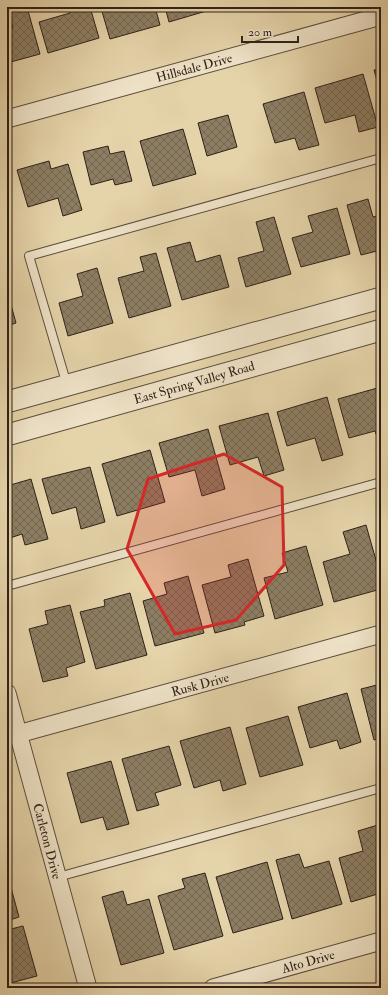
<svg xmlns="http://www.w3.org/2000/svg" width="388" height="995" viewBox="0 0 388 995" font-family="'IM FELL Double Pica',serif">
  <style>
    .building { fill: url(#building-cross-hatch); stroke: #2e2118 }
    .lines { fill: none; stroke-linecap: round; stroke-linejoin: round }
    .service-casing { stroke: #5c4e3c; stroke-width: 10 }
    .minor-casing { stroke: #5c4e3c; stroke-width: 19 }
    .tertiary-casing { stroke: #5c4e3c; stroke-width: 23 }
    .service { stroke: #eee2c7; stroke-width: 8 }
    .minor { stroke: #eee2c7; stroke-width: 17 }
    .tertiary { stroke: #eee2c7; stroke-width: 21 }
    .marked { fill: #d62828; fill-opacity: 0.2; stroke: #d62828; stroke-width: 3; stroke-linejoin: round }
    .labels { text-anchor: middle; stroke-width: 3; stroke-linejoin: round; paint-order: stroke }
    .street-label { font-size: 13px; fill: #2e2118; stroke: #eee2c7 }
  </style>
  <defs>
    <pattern id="building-cross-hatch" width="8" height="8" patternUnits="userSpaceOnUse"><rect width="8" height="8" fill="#8d7e63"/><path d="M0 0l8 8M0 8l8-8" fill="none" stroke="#746751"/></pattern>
  </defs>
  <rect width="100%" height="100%" fill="#e5d3a9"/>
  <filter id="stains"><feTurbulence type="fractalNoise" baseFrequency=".005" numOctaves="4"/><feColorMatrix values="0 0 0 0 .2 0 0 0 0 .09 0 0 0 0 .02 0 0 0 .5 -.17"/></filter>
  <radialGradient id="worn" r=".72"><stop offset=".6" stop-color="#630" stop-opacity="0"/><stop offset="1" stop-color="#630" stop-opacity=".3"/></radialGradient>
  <g class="building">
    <polygon points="7,7 27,7 40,54 7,63 7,30 13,28"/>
    <polygon points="68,7 90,7 99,38 48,53 39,22 70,13"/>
    <polygon points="155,7 160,25 110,39 101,8"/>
    <polygon points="165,7 220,7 169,22"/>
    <polygon points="381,69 381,94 374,70"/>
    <polygon points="363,74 378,127 359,132 355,115 325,123 315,88"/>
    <polygon points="304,92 319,145 299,150 295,138 275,143 263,104"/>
    <polygon points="228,115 237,147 207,156 198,123"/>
    <polygon points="183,129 196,174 153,186 140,141"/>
    <polygon points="108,146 110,154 124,151 132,181 115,185 113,179 91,185 83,152"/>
    <polygon points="49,161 51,169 68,164 82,210 63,216 58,198 28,207 17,170"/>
    <polygon points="368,199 373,217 381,215 381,250 361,255 347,205"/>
    <polygon points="337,208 350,254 301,267 292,238 313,232 308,216"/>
    <polygon points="274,217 291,274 246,287 238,258 264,251 256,222"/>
    <polygon points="190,242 196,262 220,255 229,287 182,300 167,248"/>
    <polygon points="156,253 171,306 129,318 118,278 144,271 140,257"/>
    <polygon points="97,268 113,323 68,336 59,303 83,296 77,274"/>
    <polygon points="10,301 16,323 7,326 7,302"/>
    <polygon points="381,387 381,443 379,443 375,431 349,438 338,399"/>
    <polygon points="327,397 343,455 322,461 315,438 287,446 277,412"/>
    <polygon points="268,413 284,470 264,476 258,457 230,465 219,426"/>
    <polygon points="208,429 225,489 202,496 195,470 169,477 159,443"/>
    <polygon points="150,450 165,502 117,516 102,464"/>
    <polygon points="90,467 105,522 81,529 76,507 52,514 42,479"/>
    <polygon points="31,479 48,539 25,545 22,534 7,539 7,486"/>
    <polygon points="366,525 381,578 381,589 334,602 323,562 350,554 343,532"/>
    <polygon points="306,546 323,605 275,619 264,578 288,572 282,553"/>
    <polygon points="248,559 264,616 244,622 245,625 215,633 202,585 231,577 228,565"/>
    <polygon points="188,576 204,633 155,646 143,601 167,594 164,583"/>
    <polygon points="130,593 147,655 96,669 80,612 105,606 104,600"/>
    <polygon points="70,605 85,662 66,668 68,676 43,682 29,629 48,624 45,611"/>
    <polygon points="381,684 381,738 374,740 361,689"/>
    <polygon points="347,693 361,742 340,749 337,740 310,748 298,707"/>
    <polygon points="288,716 303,765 260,777 246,728"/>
    <polygon points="230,727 246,784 223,791 220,780 194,788 180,741"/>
    <polygon points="169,746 181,785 155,793 159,805 137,811 122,759"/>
    <polygon points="111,761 129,824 107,830 103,817 81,823 67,773"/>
    <polygon points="381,824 381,893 351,902 339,858 363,851 358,831"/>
    <polygon points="299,854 304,868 329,861 342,904 292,919 276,860"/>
    <polygon points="267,862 283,919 233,933 216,877"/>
    <polygon points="7,873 19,917 7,921"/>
    <polygon points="205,873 223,936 174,950 158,896 185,888 182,879"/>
    <polygon points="123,891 127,905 149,899 164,953 121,965 102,897"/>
    <polygon points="23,926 37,976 7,984 7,930"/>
  </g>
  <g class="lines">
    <g class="service-casing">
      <g id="service">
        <polyline points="67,385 29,256 381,158"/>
        <polyline points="7,586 381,482"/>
        <polyline points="58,877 381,788"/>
      </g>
    </g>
    <g class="minor-casing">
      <g id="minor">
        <polyline points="7,119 381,16"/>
        <polyline points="7,693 88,988"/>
        <polyline points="18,734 381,634"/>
        <polyline points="213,988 381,941"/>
      </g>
    </g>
    <g class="tertiary-casing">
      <g id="tertiary">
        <polyline points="7,402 381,298"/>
        <polyline points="7,435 381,330"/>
      </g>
    </g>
    <use href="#service" class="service"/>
    <use href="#minor" class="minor"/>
    <use href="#tertiary" class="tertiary"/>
  </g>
  <path class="marked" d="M224,454L282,487L284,565L236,620L175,634L127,549L148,479Z"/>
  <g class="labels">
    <g class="street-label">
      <text transform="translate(194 67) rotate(-15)" y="5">Hillsdale Drive</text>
      <text transform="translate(194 382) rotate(-16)" y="5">East Spring Valley Road</text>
      <text transform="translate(200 684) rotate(-15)" y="5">Rusk Drive</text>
      <text transform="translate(48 841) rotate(75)" y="5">Carleton Drive</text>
      <text transform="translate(308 961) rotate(-16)" y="5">Alto Drive</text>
    </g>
  </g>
  <rect width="388" height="995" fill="none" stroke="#e5d3a9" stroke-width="24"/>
  <rect x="8" y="8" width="372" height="979" fill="none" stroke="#2e2118" stroke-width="2"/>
  <rect x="12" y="12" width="364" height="971" fill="none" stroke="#2e2118"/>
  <path d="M242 36v6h56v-6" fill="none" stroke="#2e2118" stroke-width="2"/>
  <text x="248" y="36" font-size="12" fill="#2e2118" stroke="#eee2c7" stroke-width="3" paint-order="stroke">20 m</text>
  <rect width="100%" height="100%" filter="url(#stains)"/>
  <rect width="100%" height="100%" fill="url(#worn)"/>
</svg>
